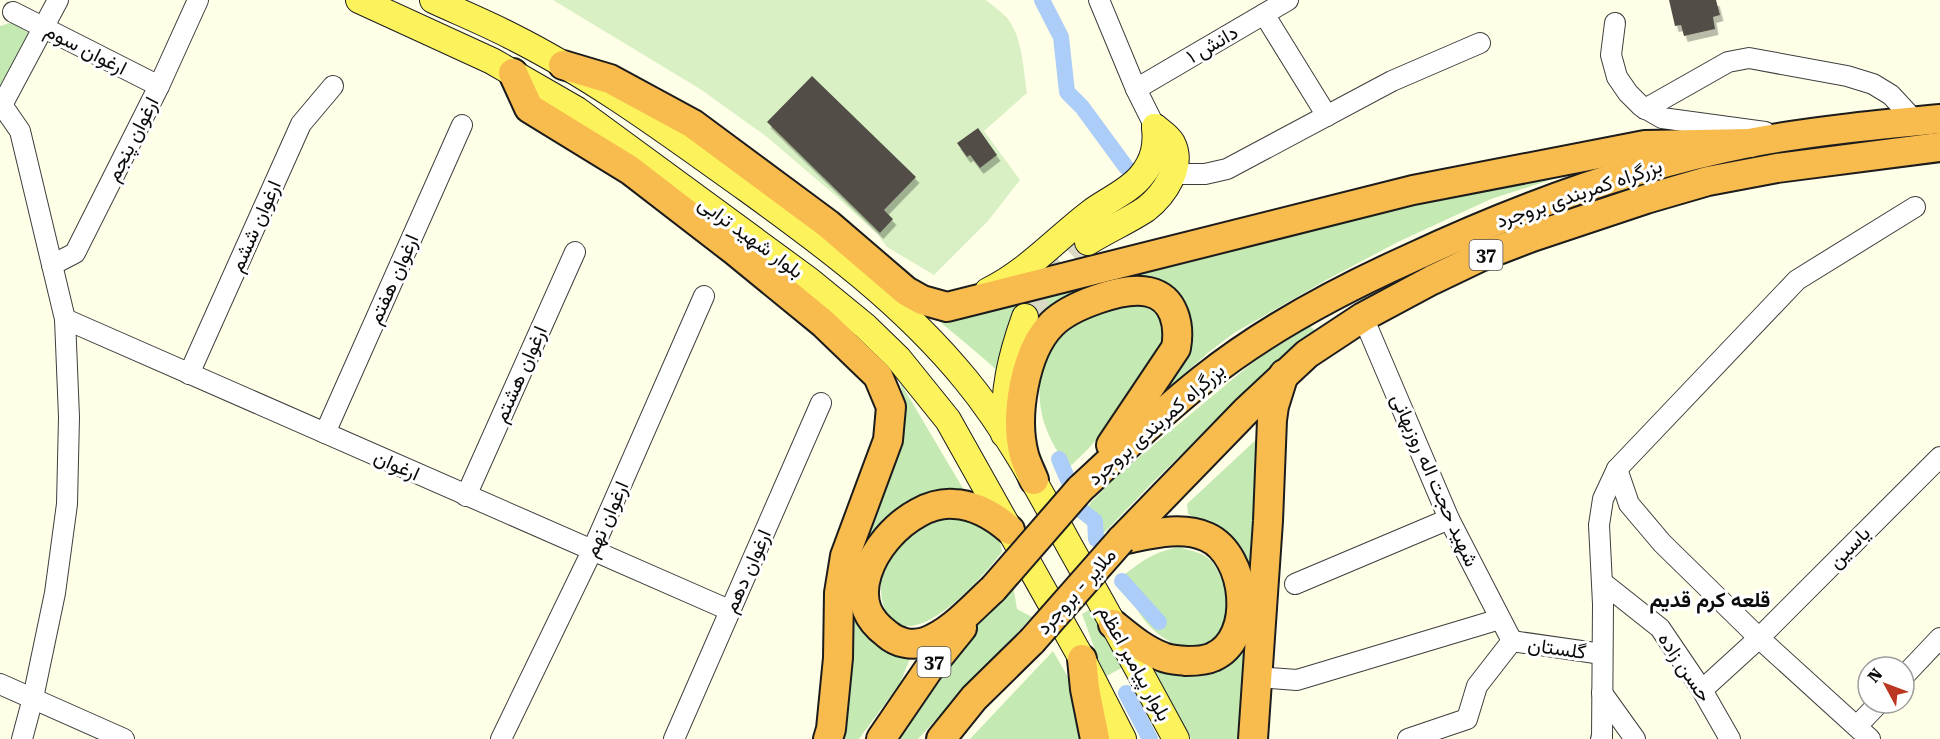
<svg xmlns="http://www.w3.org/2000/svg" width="1940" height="739" viewBox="0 0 1940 739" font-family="'Roboto Serif',Vazirmatn,serif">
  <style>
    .green { fill: #c4e9b2 }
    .pitch { fill: #d9f0c4 }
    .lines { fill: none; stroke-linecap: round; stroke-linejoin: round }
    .canal { stroke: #accdf7; stroke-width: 16 }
    .building { fill: #534e47; filter: url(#shadow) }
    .major-tunnel { stroke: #dadac7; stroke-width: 26; stroke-dasharray: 26 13; stroke-linecap: butt }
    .minor-casing { stroke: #3e3e3e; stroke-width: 22 }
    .major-casing { stroke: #1c1c1c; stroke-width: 28 }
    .highway-casing { stroke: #1c1c1c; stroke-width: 32 }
    .minor { stroke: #fff; stroke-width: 20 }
    .major { stroke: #fcf35c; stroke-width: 26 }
    .highway { stroke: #f8bb4e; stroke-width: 28 }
    .highway-bridge-casing { stroke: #1c1c1c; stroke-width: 32; stroke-linecap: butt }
    .highway-bridge { stroke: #f8bb4e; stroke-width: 28 }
    .labels { text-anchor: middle; stroke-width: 6; stroke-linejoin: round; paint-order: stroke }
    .shield { fill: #fff; stroke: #545454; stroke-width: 1.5 }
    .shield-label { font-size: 18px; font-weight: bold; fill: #0b0b0b }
    .street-label { font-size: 20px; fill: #0b0b0b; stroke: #fff }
    .neighbourhood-label { font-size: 21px; font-weight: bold; fill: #0b0b0b; stroke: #fff }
  </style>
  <defs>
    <filter id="shadow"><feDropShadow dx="3.5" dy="6" stdDeviation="0" flood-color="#0004"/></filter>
  </defs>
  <rect width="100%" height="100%" fill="#ffffe8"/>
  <g class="green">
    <polygon points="13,22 30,34 0,98 0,26"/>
    <polygon points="1575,172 1491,199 1400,241 1328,279 1234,333 1209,352 1161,395 1189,333 1119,282 1021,344 1036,308 1049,294 1356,212"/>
    <path d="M914,299L1022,301L1015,312L1000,373C972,347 942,325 914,299Z"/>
    <path d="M1114,301L1159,307L1168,335C1138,381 1110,433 1067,469C1060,455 1051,442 1046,428C1035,399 1037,359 1059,335C1067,326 1102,309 1114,301Z"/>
    <polygon points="1310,326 1319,334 1244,393 1152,483 1102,535 1100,516 1086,508 1114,478 1258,358"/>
    <path d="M900,382L968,497L880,531L874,641C886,653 895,657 911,656L900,683L859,739H840L851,682L853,572L902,435L905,403Z"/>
    <path d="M1260,436L1246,739H1191L1153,671C1173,673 1203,681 1221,671C1230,667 1239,657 1243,648C1255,625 1257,567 1238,547C1225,532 1203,526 1188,514L1187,504Z"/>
    <path d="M953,516L989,524L1000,541L1002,552C984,575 941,624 910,626C875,628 876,571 891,551C895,544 915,527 922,523C930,518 944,518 953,516Z"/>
    <path d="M1179,547C1187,550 1197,551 1205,556C1214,561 1217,570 1221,578C1231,602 1230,633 1204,647C1197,651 1189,650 1182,647C1149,635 1133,609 1123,576C1143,560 1154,552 1179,547Z"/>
    <polygon points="1013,585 1017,609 1032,617 918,739 900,739 989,607"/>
    <polygon points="1091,609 1125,666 1105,677 1082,614"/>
    <polygon points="1053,651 1072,684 1085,739 970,739"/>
  </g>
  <path class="pitch" d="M553,0H986C993,6 1002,12 1008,19C1023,39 1023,69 1027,93L984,131L1020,180L988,221L934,275L887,247L878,235L836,196L767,137L700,89Z"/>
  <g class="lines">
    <g class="canal">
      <polyline points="1042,0 1061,37 1067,92 1082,107 1126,167"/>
      <polyline points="1059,459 1068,480"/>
      <polyline points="1082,511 1095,521 1096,539"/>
      <polyline points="1122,581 1159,622"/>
      <polyline points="1126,693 1150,739"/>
    </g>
  </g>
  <g class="building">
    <polygon points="1669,0 1716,0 1720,15 1713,17 1715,29 1684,36 1681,25 1675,26"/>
    <polygon points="812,76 916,177 884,210 893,219 880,233 767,122"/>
    <polygon points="978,128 997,155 980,168 970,155 967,157 957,143"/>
  </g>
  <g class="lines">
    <path class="major-tunnel" d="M1025,317C1044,284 1060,267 1088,242"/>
    <g class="minor-casing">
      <g id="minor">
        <polyline points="1099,0 1136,89 1155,127"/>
        <polyline points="13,12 159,86"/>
        <polyline points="1264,14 1327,116"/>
        <polyline points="1615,23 1611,55 1617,77 1628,93 1641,106 1662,118 1765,132"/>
        <polyline points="1136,89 1288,0"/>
        <polyline points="2,105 58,0"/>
        <polyline points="0,106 2,105 20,131 65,319 69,417 67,504 55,593 33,698 22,739"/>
        <polyline points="1645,109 1728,62 1749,58 1847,76 1873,84 1891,95 1915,121"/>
        <polyline points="1173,174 1205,174 1227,169 1392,81 1480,43"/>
        <polyline points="52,265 75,253 159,86 198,0"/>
        <polyline points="1363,317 1449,519 1512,641"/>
        <polyline points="65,319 729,610"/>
        <polyline points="189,374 301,124 333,86"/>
        <polyline points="325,433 462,125"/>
        <polyline points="1617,469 1629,504 1662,543 1759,638 1870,739"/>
        <polyline points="466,496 575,252"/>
        <polyline points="1602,582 1660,628 1702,690 1730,739"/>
        <polyline points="1295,584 1449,519"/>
        <polyline points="1512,641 1602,654"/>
        <polyline points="1904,676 1940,638"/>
        <polyline points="1257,677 1297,680 1500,619"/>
        <polyline points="0,684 124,739"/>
        <polyline points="1702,690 1759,638 1940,457"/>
        <polyline points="1602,693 1635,739"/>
        <polyline points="1857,726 1879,703"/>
        <polyline points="501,739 592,551 704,296"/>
        <polyline points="674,739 821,403"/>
        <polyline points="1408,739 1467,719 1477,686 1512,641"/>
        <polyline points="1601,739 1602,739 1603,604 1599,525 1603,499 1617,469 1797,280 1915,207"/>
      </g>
    </g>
    <g class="major-casing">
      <g id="major">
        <polyline points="359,0 492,61 577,110 810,281 865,326 898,358 948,420 1082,659 1123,739"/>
        <path d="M433,0C459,12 486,23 511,36C595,78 671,135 747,189C826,246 904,304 966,380C1007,430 1038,488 1069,545C1105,609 1141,674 1176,739"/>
        <path d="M1088,242C1107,230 1128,221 1146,209C1164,195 1184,166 1172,143C1168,136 1161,132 1155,127"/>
        <path d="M988,291C1027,272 1056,239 1090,213C1107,200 1130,191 1142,175C1154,160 1157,145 1155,127"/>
        <path d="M1004,434C1004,389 1010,359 1025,317"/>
      </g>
    </g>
    <g class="highway-casing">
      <g id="highway">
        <polyline points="563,65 610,79 693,124 828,224 906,291 922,300 947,307 1413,190 1645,145 1750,143"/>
        <polyline points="513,73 529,108 630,170 735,251 823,323 878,376 891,407 888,440 845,556 839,593 838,658 831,729 828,739"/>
        <path d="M1034,480C1031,472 1026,463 1024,455C1014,417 1024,352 1052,324C1070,306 1123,286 1149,292C1175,298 1180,326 1176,348L1111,445"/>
        <path d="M1080,489C1120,452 1159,414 1202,380C1263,331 1338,291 1409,259C1518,208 1631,166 1749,143C1812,131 1877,125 1940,119"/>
        <polyline points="1121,540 1246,411 1307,354 1363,317 1432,280 1480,257 1532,237 1646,199 1708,181 1777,168 1940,147"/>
        <path d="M993,589C973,607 951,633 925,642C912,646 897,643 887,634C879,628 871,620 867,610C850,565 908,500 954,504C976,505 994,516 1010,530"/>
        <path d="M1113,624C1129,637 1144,650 1163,657C1170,660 1178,660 1186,661C1194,661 1205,661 1213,657C1256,638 1247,555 1207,537C1180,525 1148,535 1121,540"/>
        <polyline points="1082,659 1085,689 1095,739"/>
        <polyline points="881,739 928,670 962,628"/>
        <polyline points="941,739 974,698 1032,641"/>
        <polyline points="1253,739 1268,521 1272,420 1274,406 1284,374"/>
      </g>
    </g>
    <use href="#minor" class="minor"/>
    <use href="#major" class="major"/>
    <use href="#highway" class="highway"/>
    <g class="highway-bridge-casing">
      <g id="highway-bridge">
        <polyline points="993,589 1080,489"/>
        <polyline points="1032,641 1121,540"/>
      </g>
    </g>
    <use href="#highway-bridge" class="highway-bridge"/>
  </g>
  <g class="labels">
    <g class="shield">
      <rect x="1469.5" y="240" width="33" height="30" rx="4.5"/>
      <rect x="917.5" y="647" width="33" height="30" rx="4.5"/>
    </g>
    <g class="shield-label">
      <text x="1486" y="261">37</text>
      <text x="934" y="668">37</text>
    </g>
    <g class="street-label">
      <text transform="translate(1212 44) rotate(-30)" y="7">دانش ۱</text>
      <text transform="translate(86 49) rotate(27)" y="7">ارغوان سوم</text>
      <text transform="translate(132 139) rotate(-63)" y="7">ارغوان پنجم</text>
      <text transform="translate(1579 193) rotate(-19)" y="7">بزرگراه کمربندی بروجرد</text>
      <text transform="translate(255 226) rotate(-66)" y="7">ارغوان ششم</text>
      <text transform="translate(751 237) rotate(36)" y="7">بلوار شهید ترابی</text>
      <text transform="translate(393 279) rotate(-66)" y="7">ارغوان هفتم</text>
      <text transform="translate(520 374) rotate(-66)" y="7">ارغوان هشتم</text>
      <text transform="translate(1156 424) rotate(-41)" y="7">بزرگراه کمربندی بروجرد</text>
      <text transform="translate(397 465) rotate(24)" y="7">ارغوان</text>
      <text transform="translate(1435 480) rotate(66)" y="7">شهید حجت اله روزبهانی</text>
      <text transform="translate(606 519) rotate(-66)" y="7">ارغوان نهم</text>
      <text transform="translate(1849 547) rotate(-45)" y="7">یاسین</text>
      <text transform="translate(747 571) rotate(-66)" y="7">ارغوان دهم</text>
      <text transform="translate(1076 591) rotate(-48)" y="7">ملایر - بروجرد</text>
      <text transform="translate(1557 648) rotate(8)" y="7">گلستان</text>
      <text transform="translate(1135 663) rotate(61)" y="7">بلوار پیامبر اعظم</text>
      <text transform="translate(1685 667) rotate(56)" y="7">حسن زاده</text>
    </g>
    <g class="neighbourhood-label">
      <text x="1710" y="607">قلعه کرم قدیم</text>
    </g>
  </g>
  <g transform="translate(1886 685) rotate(311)"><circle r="28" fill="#ffffff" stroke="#9d9d9d" stroke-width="1.5"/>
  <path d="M0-4.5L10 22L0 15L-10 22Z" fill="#bc3721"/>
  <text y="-9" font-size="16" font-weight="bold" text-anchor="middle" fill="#0b0b0b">N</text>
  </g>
</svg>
